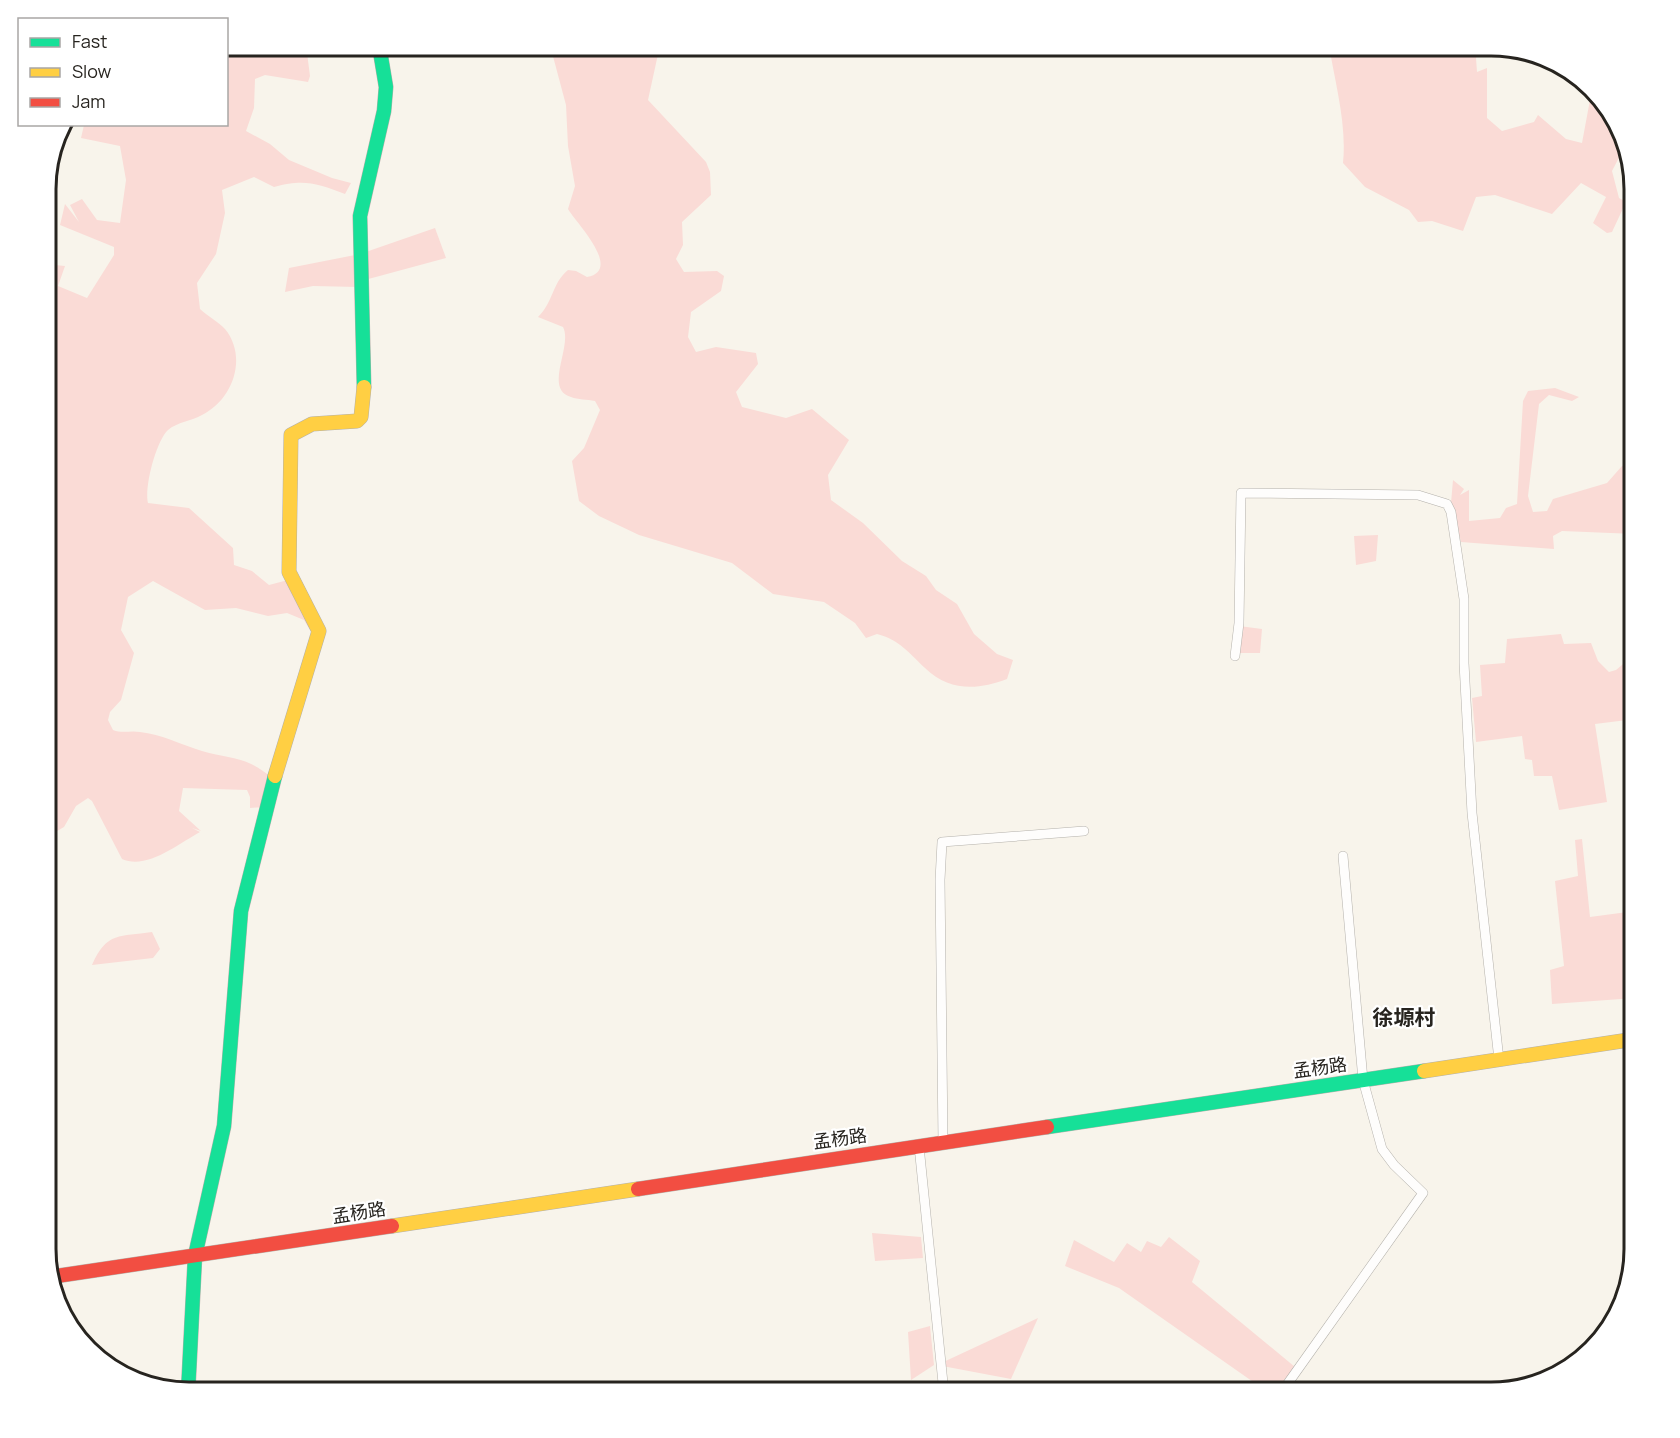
<svg xmlns="http://www.w3.org/2000/svg" width="1680" height="1438" viewBox="0 0 1680 1438" font-family="Manrope,'Noto Sans SC',sans-serif">
  <style>
    .green { fill: #fadbd6 }
    .lines { fill: none; stroke-linecap: round; stroke-linejoin: round }
    .street-casing { stroke: #b4b1ab; stroke-width: 10 }
    .fast-casing { stroke: #b4b1ab; stroke-width: 15 }
    .slow-casing { stroke: #b4b1ab; stroke-width: 15 }
    .jam-casing { stroke: #b4b1ab; stroke-width: 15 }
    .street { stroke: #fefdfc; stroke-width: 9 }
    .fast { stroke: #16e098; stroke-width: 14 }
    .slow { stroke: #ffcf43; stroke-width: 14 }
    .jam { stroke: #f24e42; stroke-width: 14 }
    .labels { text-anchor: middle; stroke-width: 4.5; stroke-linejoin: round; paint-order: stroke }
    .street-label { font-size: 18px; fill: #27241f; stroke: #fff }
    .quarter-label { font-size: 21px; font-weight: bold; fill: #27241f; stroke: #fff }
    .rim { fill: none; stroke: #27241f; stroke-width: 3 }
  </style>
  <rect width="100%" height="100%" fill="#f8f4eb"/>
  <g class="green">
    <path d="M227,45H306L310,76L308,82L265,75L255,79L254,108L246,131L270,144L289,160L332,178L351,183L345,194C316,183 304,179 274,187L254,177L222,190L225,213L216,254L197,283L200,309C207,316 219,322 225,329C248,357 233,400 202,415C192,421 177,422 168,430C156,441 144,488 148,503L189,508L233,548L234,565L252,571L269,585L288,580L316,640L304,620L287,613L268,616L236,608L205,610L153,581L128,597L121,630L134,653L121,700L110,712L108,720L113,730C123,734 130,730 140,732C161,734 182,745 202,751C230,759 246,756 271,777L263,807L250,808V797L247,790L183,788L179,811L201,831L192,828L200,832C178,844 147,870 122,859L92,801L88,798L76,806L64,827L45,838V264L65,266L58,286L87,298L114,255V247L60,225L65,204L79,222L70,205L82,199L97,220L120,223L126,180L120,146L81,138L84,125L226,124Z"/>
    <path d="M550,45H660L648,100L706,162L710,172L711,195L682,222L683,245L676,259L684,272L717,271L724,276L721,291L691,312L688,337L696,352L716,347L756,353L758,364L736,392L742,407L786,418L812,409L849,440L828,475L831,500L863,523L902,561L926,576L936,590L957,604L974,634L997,654L1013,660L1007,679C978,690 950,692 925,668C909,653 900,640 877,634L866,638L855,623L824,602L773,594L732,563L639,535L599,516L579,501L572,461L584,448L600,410L595,401C587,399 578,400 571,397C543,389 573,346 563,327L538,317C553,303 552,283 568,270L576,271L587,277C623,270 577,224 568,209L575,186L568,146L566,105Z"/>
    <path d="M1329,45H1482L1476,58L1477,72L1487,68V118L1502,131L1534,122L1538,115L1566,139L1582,143L1592,89L1624,133L1626,144L1612,171L1619,198L1626,202L1612,232L1607,233L1593,223L1606,197L1581,183L1552,214L1495,195L1476,197L1463,231L1432,221L1418,222L1409,210L1365,187L1343,163C1347,124 1335,83 1329,45Z"/>
    <polygon points="435,228 446,258 361,281 360,254"/>
    <polygon points="355,255 358,287 313,286 285,292 289,268"/>
    <polygon points="1555,388 1579,397 1572,401 1549,395 1539,404 1528,496 1533,512 1547,511 1553,499 1607,483 1622,466 1635,461 1635,534 1562,531 1553,536 1554,549 1461,542 1451,503 1453,480 1464,489 1460,495 1469,490 1469,521 1500,518 1506,508 1517,504 1523,401 1528,391"/>
    <polygon points="1378,535 1376,561 1356,565 1354,536"/>
    <polygon points="1239,626 1262,629 1260,653 1237,653"/>
    <polygon points="1561,634 1564,644 1591,643 1598,661 1609,672 1616,670 1635,654 1635,719 1595,724 1607,802 1559,810 1552,776 1534,776 1532,760 1525,759 1522,736 1476,742 1472,698 1482,696 1480,665 1505,663 1507,639"/>
    <polygon points="1582,839 1590,917 1635,911 1635,998 1552,1004 1550,970 1564,966 1555,881 1578,876 1575,840"/>
    <path d="M152,932L160,949L153,958L92,965C107,931 120,937 152,932Z"/>
    <polygon points="872,1233 921,1237 923,1258 875,1261"/>
    <polygon points="1169,1237 1200,1261 1192,1282 1295,1367 1273,1393 1269,1393 1119,1288 1065,1266 1074,1240 1114,1262 1127,1243 1141,1252 1147,1241 1161,1247"/>
    <polygon points="1038,1318 1011,1379 937,1365"/>
    <polygon points="930,1326 934,1365 911,1380 908,1332"/>
  </g>
  <g class="lines">
    <g class="street-casing">
      <g id="street">
        <polyline points="1235,656 1239,623 1241,493 1418,495 1447,504 1451,512 1464,599 1464,663 1472,813 1499,1060"/>
        <polyline points="943,1142 940,880 942,842 1084,831"/>
        <polyline points="919,1146 944,1393"/>
        <polyline points="1281,1393 1423,1193 1394,1165 1382,1149 1363,1080 1343,856"/>
      </g>
    </g>
    <g class="fast-casing">
      <g id="fast">
        <polyline points="364,387 360,216 384,111 386,87 379,45"/>
        <polyline points="1047,1127 1424,1071"/>
        <polyline points="188,1393 195,1256 224,1126 241,911 275,776"/>
      </g>
    </g>
    <g class="slow-casing">
      <g id="slow">
        <polyline points="275,776 319,631 289,572 291,435 312,424 357,421 361,417 364,387"/>
        <polyline points="1424,1071 1635,1039"/>
        <polyline points="392,1226 638,1189"/>
      </g>
    </g>
    <g class="jam-casing">
      <g id="jam">
        <polyline points="638,1189 1047,1127"/>
        <polyline points="50,1277 392,1226"/>
      </g>
    </g>
    <use href="#street" class="street"/>
    <use href="#fast" class="fast"/>
    <use href="#slow" class="slow"/>
    <use href="#jam" class="jam"/>
  </g>
  <g class="labels">
    <g class="street-label">
      <text transform="translate(1320 1068) rotate(-8)" y="6">孟杨路</text>
      <text transform="translate(840 1139) rotate(-8)" y="6">孟杨路</text>
      <text transform="translate(359 1213) rotate(-9)" y="6">孟杨路</text>
    </g>
    <g class="quarter-label">
      <text x="1404" y="1025">徐塬村</text>
    </g>
  </g>
  <path d="M0 0H1680V1438H0ZM189 56H1491A133 133 0 0 1 1624 189V1249A133 133 0 0 1 1491 1382H189A133 133 0 0 1 56 1249V189A133 133 0 0 1 189 56Z" fill="#fff" fill-rule="evenodd"/>
  <path class="rim" d="M189 56H1491A133 133 0 0 1 1624 189V1249A133 133 0 0 1 1491 1382H189A133 133 0 0 1 56 1249V189A133 133 0 0 1 189 56Z"/>
  <rect x="18" y="18" width="210" height="108" fill="#ffffff" stroke="#a9a7a5" stroke-width="1.5"/>
  <rect x="30" y="38" width="30" height="9" fill="#16e098" stroke="#a9a7a5" stroke-width="1.5"/>
  <text x="72" y="48" font-size="18" fill="#27241f">Fast</text>
  <rect x="30" y="68" width="30" height="9" fill="#ffcf43" stroke="#a9a7a5" stroke-width="1.5"/>
  <text x="72" y="78" font-size="18" fill="#27241f">Slow</text>
  <rect x="30" y="98" width="30" height="9" fill="#f24e42" stroke="#a9a7a5" stroke-width="1.5"/>
  <text x="72" y="108" font-size="18" fill="#27241f">Jam</text>
</svg>
